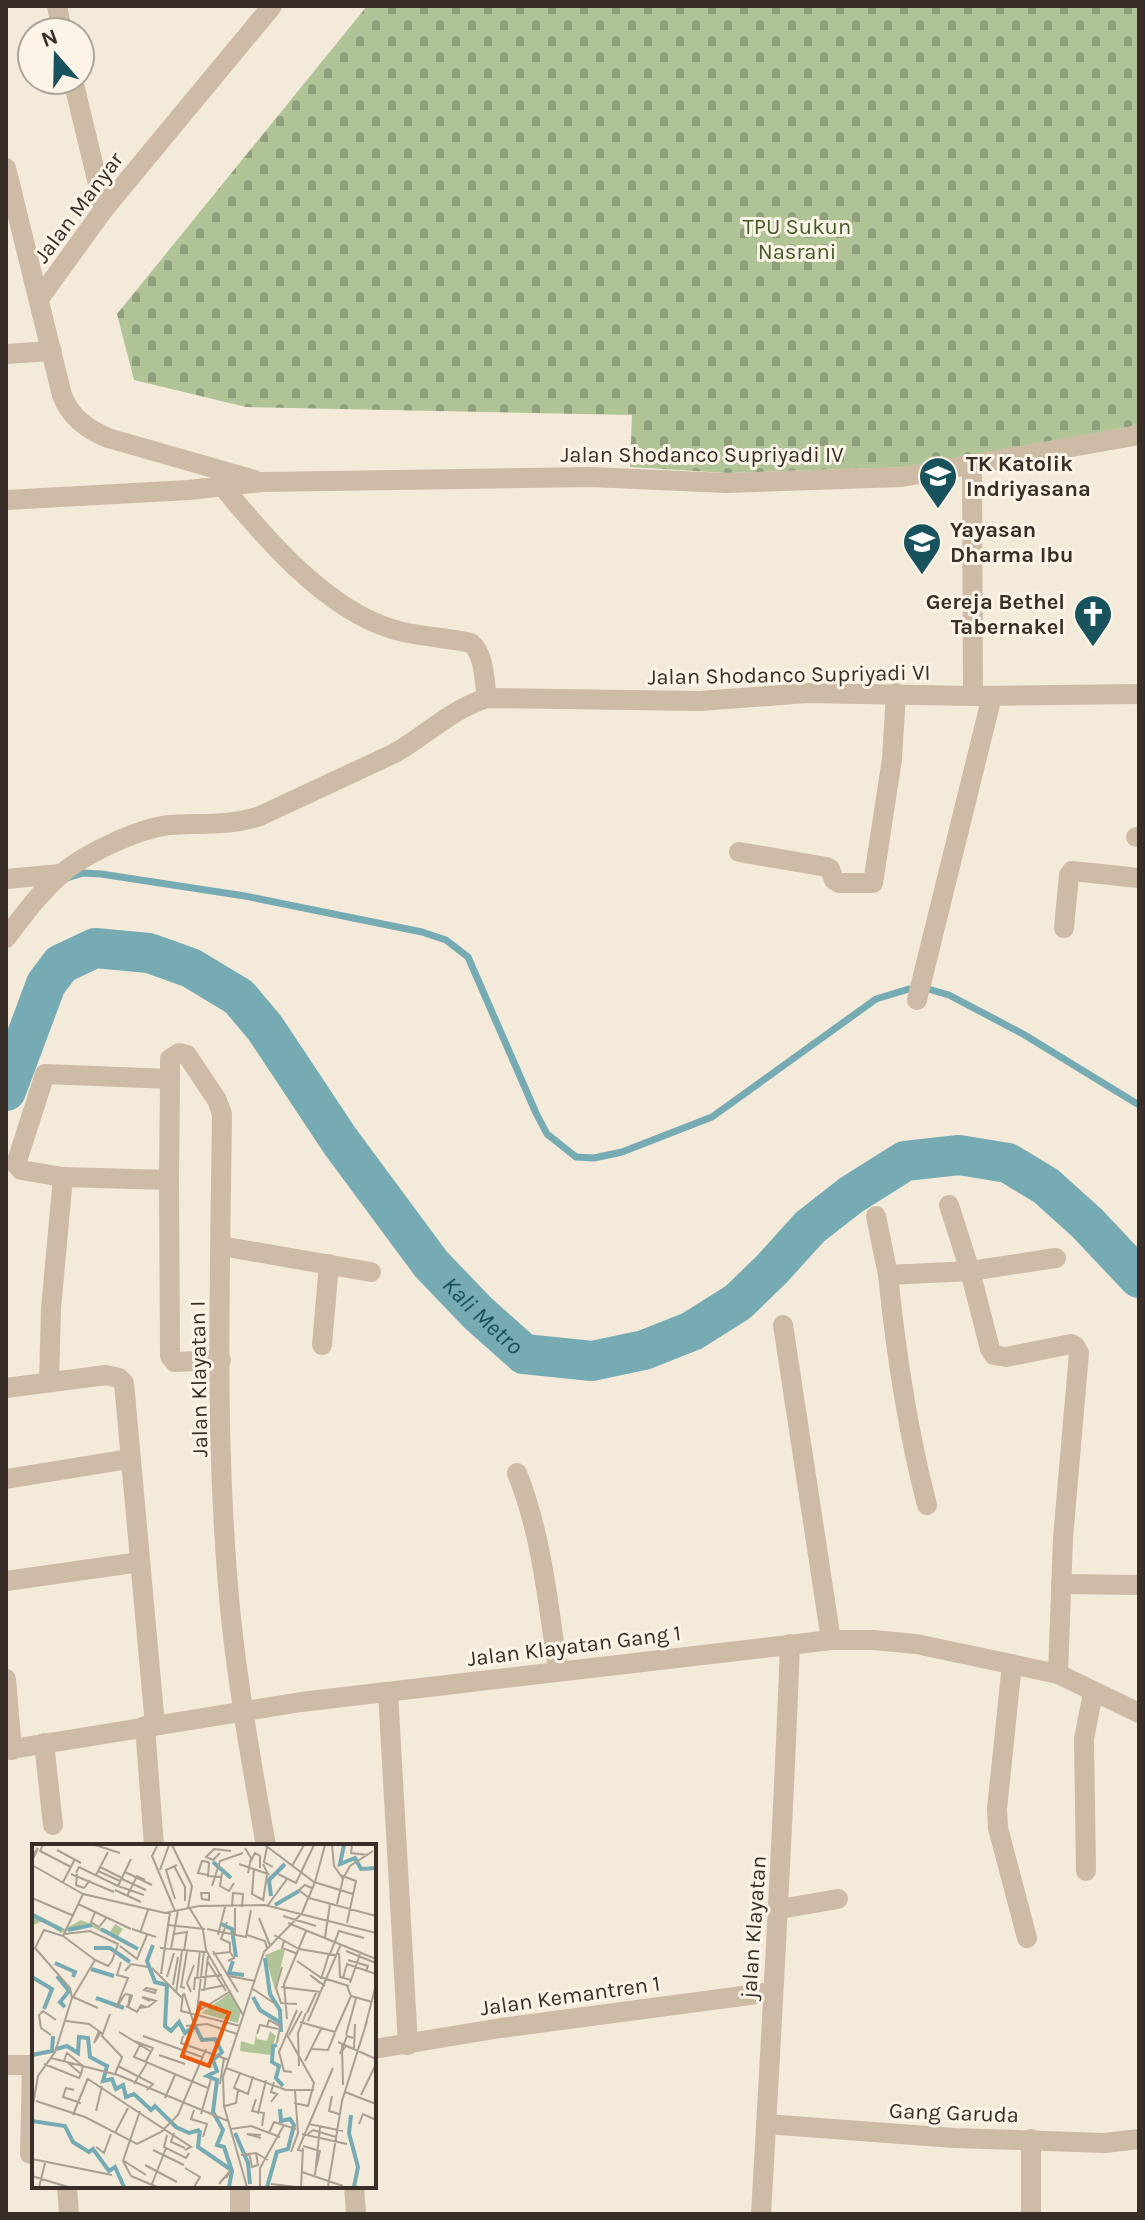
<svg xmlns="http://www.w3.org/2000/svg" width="1145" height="2220" viewBox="0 0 1145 2220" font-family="Karla,sans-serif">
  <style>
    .cemetery { fill: url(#cemetery-stones) }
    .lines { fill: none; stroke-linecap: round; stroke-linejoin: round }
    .stream { stroke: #76abb4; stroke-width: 7 }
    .river { stroke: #76abb4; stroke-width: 40 }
    .street { stroke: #cdbba5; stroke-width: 20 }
    .labels { text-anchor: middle; stroke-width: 6; stroke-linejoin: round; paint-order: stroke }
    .street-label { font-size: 22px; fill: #382e27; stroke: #fbf4e7 }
    .park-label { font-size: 22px; fill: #425928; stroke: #fbf4e7 }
    .poi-label { font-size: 22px; font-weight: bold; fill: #382e27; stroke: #fbf4e7; text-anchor: start }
    .water-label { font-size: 24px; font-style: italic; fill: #18525d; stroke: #fbf4e7 }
    .inset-river { fill: none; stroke: #76abb4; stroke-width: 4 }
    .inset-road { fill: none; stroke: #a99f92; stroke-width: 2 }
    .view { fill: #e8590c; fill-opacity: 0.15; stroke: #e8590c; stroke-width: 4 }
    .inset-edge { fill: none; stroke: #382e27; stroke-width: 4 }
  </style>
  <defs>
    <pattern id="cemetery-stones" width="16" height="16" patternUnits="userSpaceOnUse" patternTransform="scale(2)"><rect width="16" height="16" fill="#b1c498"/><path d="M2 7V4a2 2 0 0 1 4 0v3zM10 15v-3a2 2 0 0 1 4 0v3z" fill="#91a07c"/></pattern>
  </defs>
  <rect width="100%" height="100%" fill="#f4eada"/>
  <polygon class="cemetery" points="367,6 1139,6 1139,425 909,467 728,473 630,467 632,415 246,407 134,380 117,314"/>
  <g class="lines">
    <polyline class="stream" points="67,878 83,873 101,874 245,896 422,932 446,940 468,957 536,1113 547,1134 576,1157 594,1158 622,1152 712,1117 876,999 909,989 928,989 949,995 1023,1034 1139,1105"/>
    <path class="river" id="s1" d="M6,1091L46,984L61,964L95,948L149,953L191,968L239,997L265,1028L340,1141L431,1264L478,1313L524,1354L592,1361L644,1350L692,1331L738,1302L772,1269L810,1227L851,1195L905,1161L959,1155L1008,1163L1046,1186L1087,1223L1139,1278"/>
    <g class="street">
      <polyline points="57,6 62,32"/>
      <polyline points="73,80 104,209"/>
      <path d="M6,168L62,395C70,417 87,429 108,438L255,480"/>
      <polyline points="39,299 104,209 272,6"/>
      <polyline points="6,354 52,351"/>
      <polyline points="972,466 973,696"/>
      <path d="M223,487C266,539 326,609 392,629C417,637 445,637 471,643C485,655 484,681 487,698"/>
      <polyline points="6,500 189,490 262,482 591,477 726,483 902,477 1139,435"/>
      <polyline points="1136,837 1139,837"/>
      <polyline points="739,852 827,867 830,869 834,880 839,883 873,883 892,759 896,693"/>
      <polyline points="6,879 60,874"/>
      <polyline points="1064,928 1069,875 1072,871 1139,878"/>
      <path d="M6,938C22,917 38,895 58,877C81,855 137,829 169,825C200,823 231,826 260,816L395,753C428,734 450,710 487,698L700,701L807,693L973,696L1139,694"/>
      <polyline points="917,1000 992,696"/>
      <path d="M170,1079V1059L179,1053L187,1055L217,1100L222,1114C220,1282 214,1451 231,1618C239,1694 253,1771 266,1846"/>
      <polyline points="63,1177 169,1180 170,1356 175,1362 221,1360"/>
      <polyline points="949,1205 970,1271 990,1349 994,1355 1006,1357 1071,1344 1075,1346 1079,1353 1063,1538 1058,1674"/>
      <polyline points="876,1216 888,1275"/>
      <polyline points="221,1246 371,1272"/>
      <polyline points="783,1325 831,1640"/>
      <polyline points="322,1345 329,1264"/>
      <polyline points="49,1382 51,1309 63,1177 21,1170 16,1164 45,1074 170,1079 169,1180"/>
      <polyline points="6,1388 106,1375 119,1378 124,1383 155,1725"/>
      <path d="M517,1473C542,1535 548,1604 558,1670"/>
      <polyline points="6,1479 129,1459"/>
      <path d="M927,1505C907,1429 896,1353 888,1275L970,1271L1056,1258"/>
      <polyline points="6,1581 140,1562"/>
      <polyline points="1061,1584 1139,1585"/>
      <polyline points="1012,1664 997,1809 998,1828 1027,1938"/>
      <polyline points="6,1679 12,1750"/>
      <polyline points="388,1692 408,2045"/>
      <polyline points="145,1726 154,1846"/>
      <polyline points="44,1743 53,1825"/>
      <polyline points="6,1750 301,1702 831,1640 873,1640 916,1644 1058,1674 1139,1713"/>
      <polyline points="1086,1871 1084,1739 1093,1693"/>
      <polyline points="780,1909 838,1899"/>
      <polyline points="374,2049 501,2028 773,1992"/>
      <polyline points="6,2065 34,2065"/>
      <polyline points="766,2124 954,2138 1105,2143 1139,2139"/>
      <polyline points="1031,2139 1031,2214"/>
      <polyline points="30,2154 32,2065"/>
      <polyline points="67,2186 69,2214"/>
      <polyline points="240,2186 240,2214"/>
      <polyline points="354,2186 356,2214"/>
      <path d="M761,2214C772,2024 783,1834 790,1644"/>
    </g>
  </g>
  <defs>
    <g id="school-pin" transform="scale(2)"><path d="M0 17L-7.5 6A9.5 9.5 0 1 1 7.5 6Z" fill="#18525d" stroke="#fbf4e7"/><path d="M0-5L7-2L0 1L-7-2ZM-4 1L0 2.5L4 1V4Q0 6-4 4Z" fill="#fff"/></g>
    <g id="church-pin" transform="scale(2)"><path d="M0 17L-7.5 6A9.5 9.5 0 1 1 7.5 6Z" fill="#18525d" stroke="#fbf4e7"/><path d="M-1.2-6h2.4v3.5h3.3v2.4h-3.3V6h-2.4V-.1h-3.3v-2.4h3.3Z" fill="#fff"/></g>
  </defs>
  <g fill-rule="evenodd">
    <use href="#school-pin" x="938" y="476"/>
    <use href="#school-pin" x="922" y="542"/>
    <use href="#church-pin" x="1093" y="614"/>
  </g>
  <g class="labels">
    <g class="street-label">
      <text transform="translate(78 207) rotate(-53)" y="8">Jalan Manyar</text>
      <text x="702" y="462">Jalan Shodanco Supriyadi IV</text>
      <text transform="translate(789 674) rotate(-1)" y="8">Jalan Shodanco Supriyadi VI</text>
      <text transform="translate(198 1379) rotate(-91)" y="8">Jalan Klayatan I</text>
      <text transform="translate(574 1645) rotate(-7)" y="8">Jalan Klayatan Gang 1</text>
      <text transform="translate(753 1927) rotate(-86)" y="8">jalan Klayatan</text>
      <text transform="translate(570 1995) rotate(-8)" y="8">Jalan Kemantren 1</text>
      <text transform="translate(954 2112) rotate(2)" y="8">Gang Garuda</text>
    </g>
    <g class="park-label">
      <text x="797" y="234">TPU Sukun<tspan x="797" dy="25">Nasrani</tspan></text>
    </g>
    <g class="poi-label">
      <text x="966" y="471">TK Katolik<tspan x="966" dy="25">Indriyasana</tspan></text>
      <text x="950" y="537">Yayasan<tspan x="950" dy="25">Dharma Ibu</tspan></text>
      <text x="1065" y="609" text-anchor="end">Gereja Bethel<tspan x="1065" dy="25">Tabernakel</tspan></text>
    </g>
    <g class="water-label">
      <text dy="8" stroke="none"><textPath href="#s1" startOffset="734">Kali Metro</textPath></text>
    </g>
  </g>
  <g transform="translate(32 1844)">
    <rect width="344" height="344" fill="#f4eada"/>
    <path d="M238,187L244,192L238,211L208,207L209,197L222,201L224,190L225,195L235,197Z" fill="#b1c498"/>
    <path d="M0,68L33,85L49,76L78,88L83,80L91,85L84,95L54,80L29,89L11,77L1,81Z" fill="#b1c498"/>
    <path d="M248,105L253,106L243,146L233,111ZM198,149L209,166L206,179L169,169Z" fill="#b1c498"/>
    <path class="inset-river" d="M312,1L308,20L323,14L329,25L344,24M181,18L199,34M239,52L237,36L253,20M243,61L267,47M0,71L30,86M189,80L200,85L204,113M69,85L106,105M36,86L60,81M121,101L115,117L123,138L135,141L133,182L139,187L147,178L153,189L163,182L170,196L183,195L190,208L181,216L185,227L175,232L185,236L181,268L191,286L185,301L192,303L200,327L197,343M62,104H78L98,118M233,114L238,150L248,166L249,188M201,117L197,129L212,131M23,119L43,128L41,133M0,122V133L20,145L12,165M59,125L82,132M25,132L37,147L28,158L33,163M221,153L228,166L249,179M64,154L92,164M245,201L241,202L240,218L247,222L244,234L251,242M24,205L35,202L46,209L47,193L56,194L58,213L75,222L71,237L80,235L84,245L91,241L94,253L102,250L119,266L123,262L144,283L157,289L168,286M0,211L20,207L21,192M319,271L317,289L326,323L322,343M0,277L33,282L41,298L57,308L61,305L77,327L83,323L92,343M168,286L166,303L198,325M203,289L216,319L218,340M235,343L245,308L256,305L262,281L258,275L249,277L248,265"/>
    <path class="inset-road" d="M11,1L8,7L39,23M63,1L88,9M140,1L160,42L156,64M233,1L282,38L321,50M300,1L302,22L311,35L305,60M320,1L319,9L336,11M125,2L120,12L143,67M235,3L232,18L241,23M213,4L219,14L216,29M25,6L49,19M188,9L181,16L174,13L182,5L199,7M0,12L6,4L0,17M219,17L223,9L228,12V24M207,20L236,30L231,20M0,21L51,50M142,22L153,43V57M260,22L272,1M68,23L90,34M222,25L220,50L231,56M128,26L137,1M66,27L88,37M93,28L120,41M44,29L47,23L86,42M190,29L188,42L197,47L202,39M39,30L82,48M45,30L44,41L52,44L58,36M246,30L264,39L282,1M64,31L76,8M176,31L166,29L170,17L176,18L177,19L176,32L189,33M308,31L324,37L315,79M90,35L114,46M311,35L318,22L341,7M31,38L43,15M283,38L293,1M86,42L99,15M86,42L112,51M180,42L188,17L211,9M83,46L109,58M169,49H177V56L170,55ZM95,52L105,32L113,36M0,54L42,72M277,54L267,46L273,41L280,44M277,54L344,72M143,55L134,26L145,21M231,57L235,31M46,60L99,85M236,61L255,35M157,63L171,86L174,106L211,171M200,63L201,49L211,50L210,63M203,64V92M63,68L59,78L67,83L75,73M270,69L283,38M251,72L284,82M227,74L238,101M195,78L189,95L198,99V108M256,79L344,115M135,81L173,85M100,85L124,93M175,85L214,93L219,66M108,89L116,66M32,90L58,87L86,100L80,117M142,90L155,88L152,107M186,91L193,63M215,91L233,97L235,104M242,91L267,105L303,111M31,92L63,116L76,122L80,117M293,93L298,60M252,97L250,104L266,110M88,102L105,115L115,91M128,104L174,108M139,105L146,66M181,107L206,148M314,107L344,119M307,109L308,133L319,136M181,110L198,108L202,114L196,117M298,110L307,87L332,94M316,116L336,122L334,127M265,117L288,133L317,142M89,118L85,131L96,134L84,164L93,150M176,118L194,147M250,123L244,144L249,159L265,160M120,124L150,154M93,127L99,120L116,123M129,130L138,68M197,132L223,137M135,133L142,109M311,134L315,120L344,130M165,135L168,107M289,135L297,110M288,139L278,131L293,142M318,139L328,110M141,141L146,113M315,142L319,152L340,158M249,143L289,148M114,144L124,146L123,149L112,146ZM153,144L149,143L155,107M221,145L242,159M162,146L163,134L190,131M169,146L194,141M172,147L176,112M159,148L155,139L162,121M144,149L150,107M152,149L162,180M93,150L98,151L96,163L100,152L98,151M151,150L149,167L208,182M41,153L63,116M41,153L66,164M94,162L105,168L109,161L114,163L108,164M116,163L124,157L110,153L118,157M168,166L199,147M165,167L172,107M275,169L285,147M78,170L70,192L90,213L83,230M255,175L252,140L274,87M34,177L57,180L71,190M276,177L309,100M268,178L303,188M154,182L175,180L205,190M235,183L237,176L248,182L245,199M333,183L344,141M67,187L62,199L69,188M87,188L118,207M303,188L319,152M254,189L282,239L276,262L262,259M225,190L228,181L246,185M19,191L9,184L7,171L11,167L24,176M257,191L270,167M314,191L324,154M111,192L170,213M151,192L149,199L197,216M102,197L121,204L114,217M306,198L344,215M108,201L102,213L176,244M310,201L311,241M314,202L308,210L315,192L321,194M322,204L323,180M280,205L296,206L303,189M127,211L153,220M19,214L86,231L196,277M32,217L35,209L51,222L49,230L36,219M273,217L290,183M12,220L47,234L49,230M86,222L121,240L115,246M267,222L266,189L274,169M194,224L254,246H282M260,228L252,227L247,208L265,166M208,229L202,244L216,250L221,232M56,235L159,303L153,306M102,240L115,219M188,240L192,214M42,246L34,244L31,253L49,259M313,248L344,260M329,251L344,220M300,252L297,267L307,270M133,254L143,231M224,255L220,267L232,269L230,282M4,257L53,273L105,300L129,288L146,271L174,205M239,258L245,250L239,248L242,238M193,262L204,259L206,246M0,266L6,232L23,208L40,154L38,144L3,104L12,86L31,92L51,50L133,69L167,62L233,61L344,89M162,266L159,275L175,280L171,293M64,267L70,242M108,267L91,317L99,332L125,343M169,270L179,235M226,270L234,236M41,271L56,234M277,280L311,287M327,280L331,270L344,276M199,285L219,282L248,293M83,289L96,264M142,289L139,298L153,304M237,289L242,278L264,285M270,290L315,300M276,290L281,286L304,293M135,291L132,303L154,314L157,309M229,294L215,290L229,291M271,302L288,307L284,324M64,303L72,309L79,290M121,306L152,321M271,307L266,306L301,224M259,308L266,289L263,247M217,309L220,323L226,321L224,309M209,311L224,309L236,316M0,315L80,331M92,317L114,331M113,321L145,338M153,324L168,333L162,343M270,328L311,342M283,331L288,283M0,332L36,343M120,340L134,304M187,340L198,327L194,334M239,340L265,343M7,343L13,319M215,343L192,262L191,233L232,108L270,69M228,343V324L252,281M269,343L271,304M296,343L310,257L335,177"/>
    <path class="view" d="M169,159L197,169L177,222L150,212Z"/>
    <rect width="344" height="344" class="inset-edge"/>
  </g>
  <rect width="1145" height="2220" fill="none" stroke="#382e27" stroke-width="16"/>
  <g transform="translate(56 56) rotate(340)"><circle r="38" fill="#fbf4e7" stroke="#ada59a" stroke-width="2"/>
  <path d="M0-6L14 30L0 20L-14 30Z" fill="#18525d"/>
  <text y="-12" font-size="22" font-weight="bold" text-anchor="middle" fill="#382e27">N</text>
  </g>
</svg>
